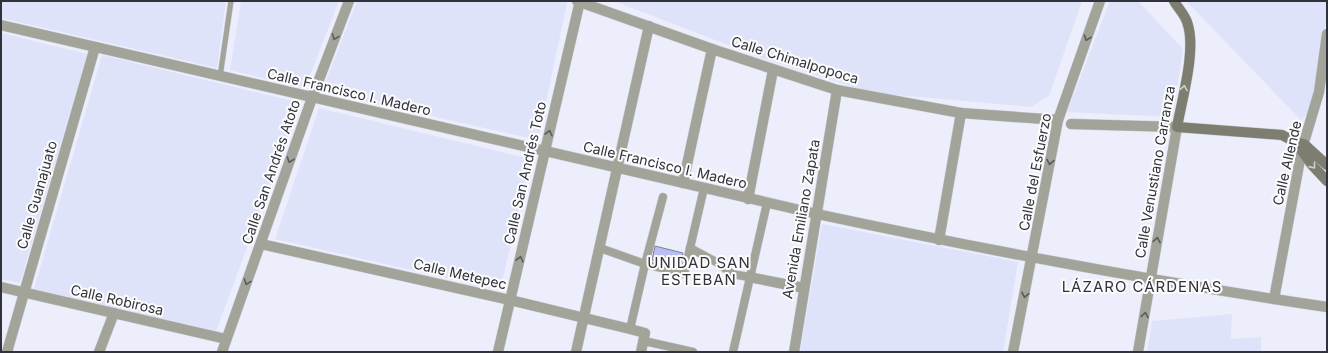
<svg xmlns="http://www.w3.org/2000/svg" width="1328" height="353" viewBox="0 0 1328 353" font-family="Inter,sans-serif">
  <style>
    .built { fill: #dfe3fa }
    .building { fill: #b9bff2; stroke: #7c7f93 }
    .lines { fill: none; stroke-linecap: round; stroke-linejoin: round }
    .service-casing { stroke: #caccd8; stroke-width: 6 }
    .pedestrian-casing { stroke: #caccd8; stroke-width: 9 }
    .minor-casing { stroke: #caccd8; stroke-width: 11 }
    .tertiary-casing { stroke: #caccd8; stroke-width: 11 }
    .secondary-casing { stroke: #caccd8; stroke-width: 11 }
    .service { stroke: #a2a399; stroke-width: 5 }
    .pedestrian { stroke: #a2a399; stroke-width: 8 }
    .minor { stroke: #a2a399; stroke-width: 10 }
    .tertiary { stroke: #a2a399; stroke-width: 10 }
    .secondary { stroke: #7d7e70; stroke-width: 10 }
    .oneway { stroke: #595a5c }
    .oneway2 { stroke: #d0d0cb }
    .labels { text-anchor: middle; stroke-width: 4; stroke-linejoin: round; paint-order: stroke }
    .street-label { font-size: 14px; fill: #31323b; stroke: #fcfcfc }
    .neighbourhood-label { font-size: 15px; letter-spacing: 1px; fill: #31323b; stroke: #fcfcfc }
  </style>
  <rect width="100%" height="100%" fill="#eceefb"/>
  <g class="built">
    <polygon points="1,1 226,1 217,68 1,18"/>
    <polygon points="241,1 339,1 305,88 230,70"/>
    <polygon points="357,1 563,1 567,3 538,140 322,91"/>
    <polygon points="614,1 1082,1 1049,96 1031,107 873,93 759,57"/>
    <polygon points="1110,1 1138,1 1183,49 1173,117 1067,112"/>
    <polygon points="1186,1 1327,1 1327,13 1317,82 1310,110 1301,120"/>
    <polygon points="1,33 87,54 20,283 1,279"/>
    <polygon points="102,55 301,103 216,331 34,289"/>
    <polygon points="319,108 531,159 500,290 275,239"/>
    <polygon points="822,224 1018,262 1003,352 800,352"/>
    <polygon points="1232,314 1231,339 1261,337 1261,352 1147,352 1152,321"/>
  </g>
  <polygon class="building" points="655,246 683,253 680,267 652,260"/>
  <g class="lines">
    <g class="service-casing">
      <polyline id="service" points="220,77 231,1"/>
    </g>
    <g class="pedestrian-casing">
      <g id="pedestrian">
        <polyline points="600,248 645,264 684,274 704,188"/>
        <polyline points="690,248 718,263 732,274 749,277"/>
        <polyline points="630,329 645,264 663,197"/>
        <polyline points="644,341 693,352"/>
        <polyline points="733,352 767,203"/>
      </g>
    </g>
    <g class="minor-casing">
      <g id="minor">
        <polyline points="577,1 712,49 837,90 961,113 1058,120"/>
        <path d="M1,25L817,214C986,250 1156,282 1327,307"/>
        <polyline points="1071,124 1177,127 1138,352"/>
        <polyline points="683,183 712,49"/>
        <polyline points="748,199 773,70"/>
        <polyline points="939,240 961,113"/>
        <polyline points="261,244 510,300 630,329 645,333 641,352"/>
        <polyline points="749,277 804,288"/>
        <polyline points="1,287 226,339"/>
        <polyline points="1274,299 1302,149 1319,92 1327,34"/>
        <polyline points="7,352 95,47"/>
        <polyline points="99,352 114,313"/>
        <polyline points="498,352 580,1"/>
        <polyline points="576,352 649,26"/>
        <polyline points="794,352 837,90"/>
      </g>
    </g>
    <g class="tertiary-casing">
      <g id="tertiary">
        <polyline points="222,352 312,98 349,1"/>
        <polyline points="1013,352 1058,120 1100,1"/>
      </g>
    </g>
    <g class="secondary-casing">
      <g id="secondary">
        <path d="M1174,1C1178,8 1185,15 1187,22C1197,48 1182,99 1177,127L1282,135L1297,143L1304,144L1327,165"/>
        <polyline points="1297,144 1312,165 1327,181"/>
      </g>
    </g>
    <use href="#service" class="service"/>
    <use href="#pedestrian" class="pedestrian"/>
    <use href="#minor" class="minor"/>
    <use href="#tertiary" class="tertiary"/>
    <use href="#secondary" class="secondary"/>
  </g>
  <defs><path id="oneway-chevron" d="M-2-3.5L2.5 0L-2 3.5" fill="none" stroke-width="1.6" stroke-linecap="round" stroke-linejoin="round"/></defs>
  <g class="oneway">
    <use href="#oneway-chevron" transform="translate(335 37) rotate(111)"/>
    <use href="#oneway-chevron" transform="translate(1087 38) rotate(109)"/>
    <use href="#oneway-chevron" transform="translate(549 133) rotate(-77)"/>
    <use href="#oneway-chevron" transform="translate(290 160) rotate(109)"/>
    <use href="#oneway-chevron" transform="translate(1050 162) rotate(101)"/>
    <use href="#oneway-chevron" transform="translate(1157 240) rotate(-80)"/>
    <use href="#oneway-chevron" transform="translate(520 259) rotate(-77)"/>
    <use href="#oneway-chevron" transform="translate(247 282) rotate(110)"/>
    <use href="#oneway-chevron" transform="translate(1025 295) rotate(101)"/>
    <use href="#oneway-chevron" transform="translate(1145 315) rotate(-80)"/>
  </g>
  <g class="oneway2">
    <use href="#oneway-chevron" transform="translate(1184 88) rotate(-80)"/>
    <use href="#oneway-chevron" transform="translate(1313 166) rotate(51)"/>
  </g>
  <g class="labels">
    <g class="street-label">
      <text transform="translate(795 60) rotate(17)" y="5">Calle Chimalpopoca</text>
      <text transform="translate(349 92) rotate(13)" y="5">Calle Francisco I. Madero</text>
      <text transform="translate(1287 163) rotate(-77)" y="5">Calle Allende</text>
      <text transform="translate(665 165) rotate(13)" y="5">Calle Francisco I. Madero</text>
      <text transform="translate(271 172) rotate(-71)" y="5">Calle San Andrés Atoto</text>
      <text transform="translate(1035 172) rotate(-79)" y="5">Calle del Esfuerzo</text>
      <text transform="translate(1155 172) rotate(-80)" y="5">Calle Venustiano Carranza</text>
      <text transform="translate(525 173) rotate(-77)" y="5">Calle San Andrés Toto</text>
      <text transform="translate(37 195) rotate(-74)" y="5">Calle Guanajuato</text>
      <text transform="translate(801 219) rotate(-80)" y="5">Avenida Emiliano Zapata</text>
      <text transform="translate(460 274) rotate(13)" y="5">Calle Metepec</text>
      <text transform="translate(117 300) rotate(13)" y="5">Calle Robirosa</text>
    </g>
    <g class="neighbourhood-label">
      <text x="699" y="268">UNIDAD SAN<tspan x="699" dy="17">ESTEBAN</tspan></text>
      <text x="1142" y="292">LÁZARO CÁRDENAS</text>
    </g>
  </g>
  <rect width="1328" height="353" fill="none" stroke="#31323b" stroke-width="4"/>
</svg>
